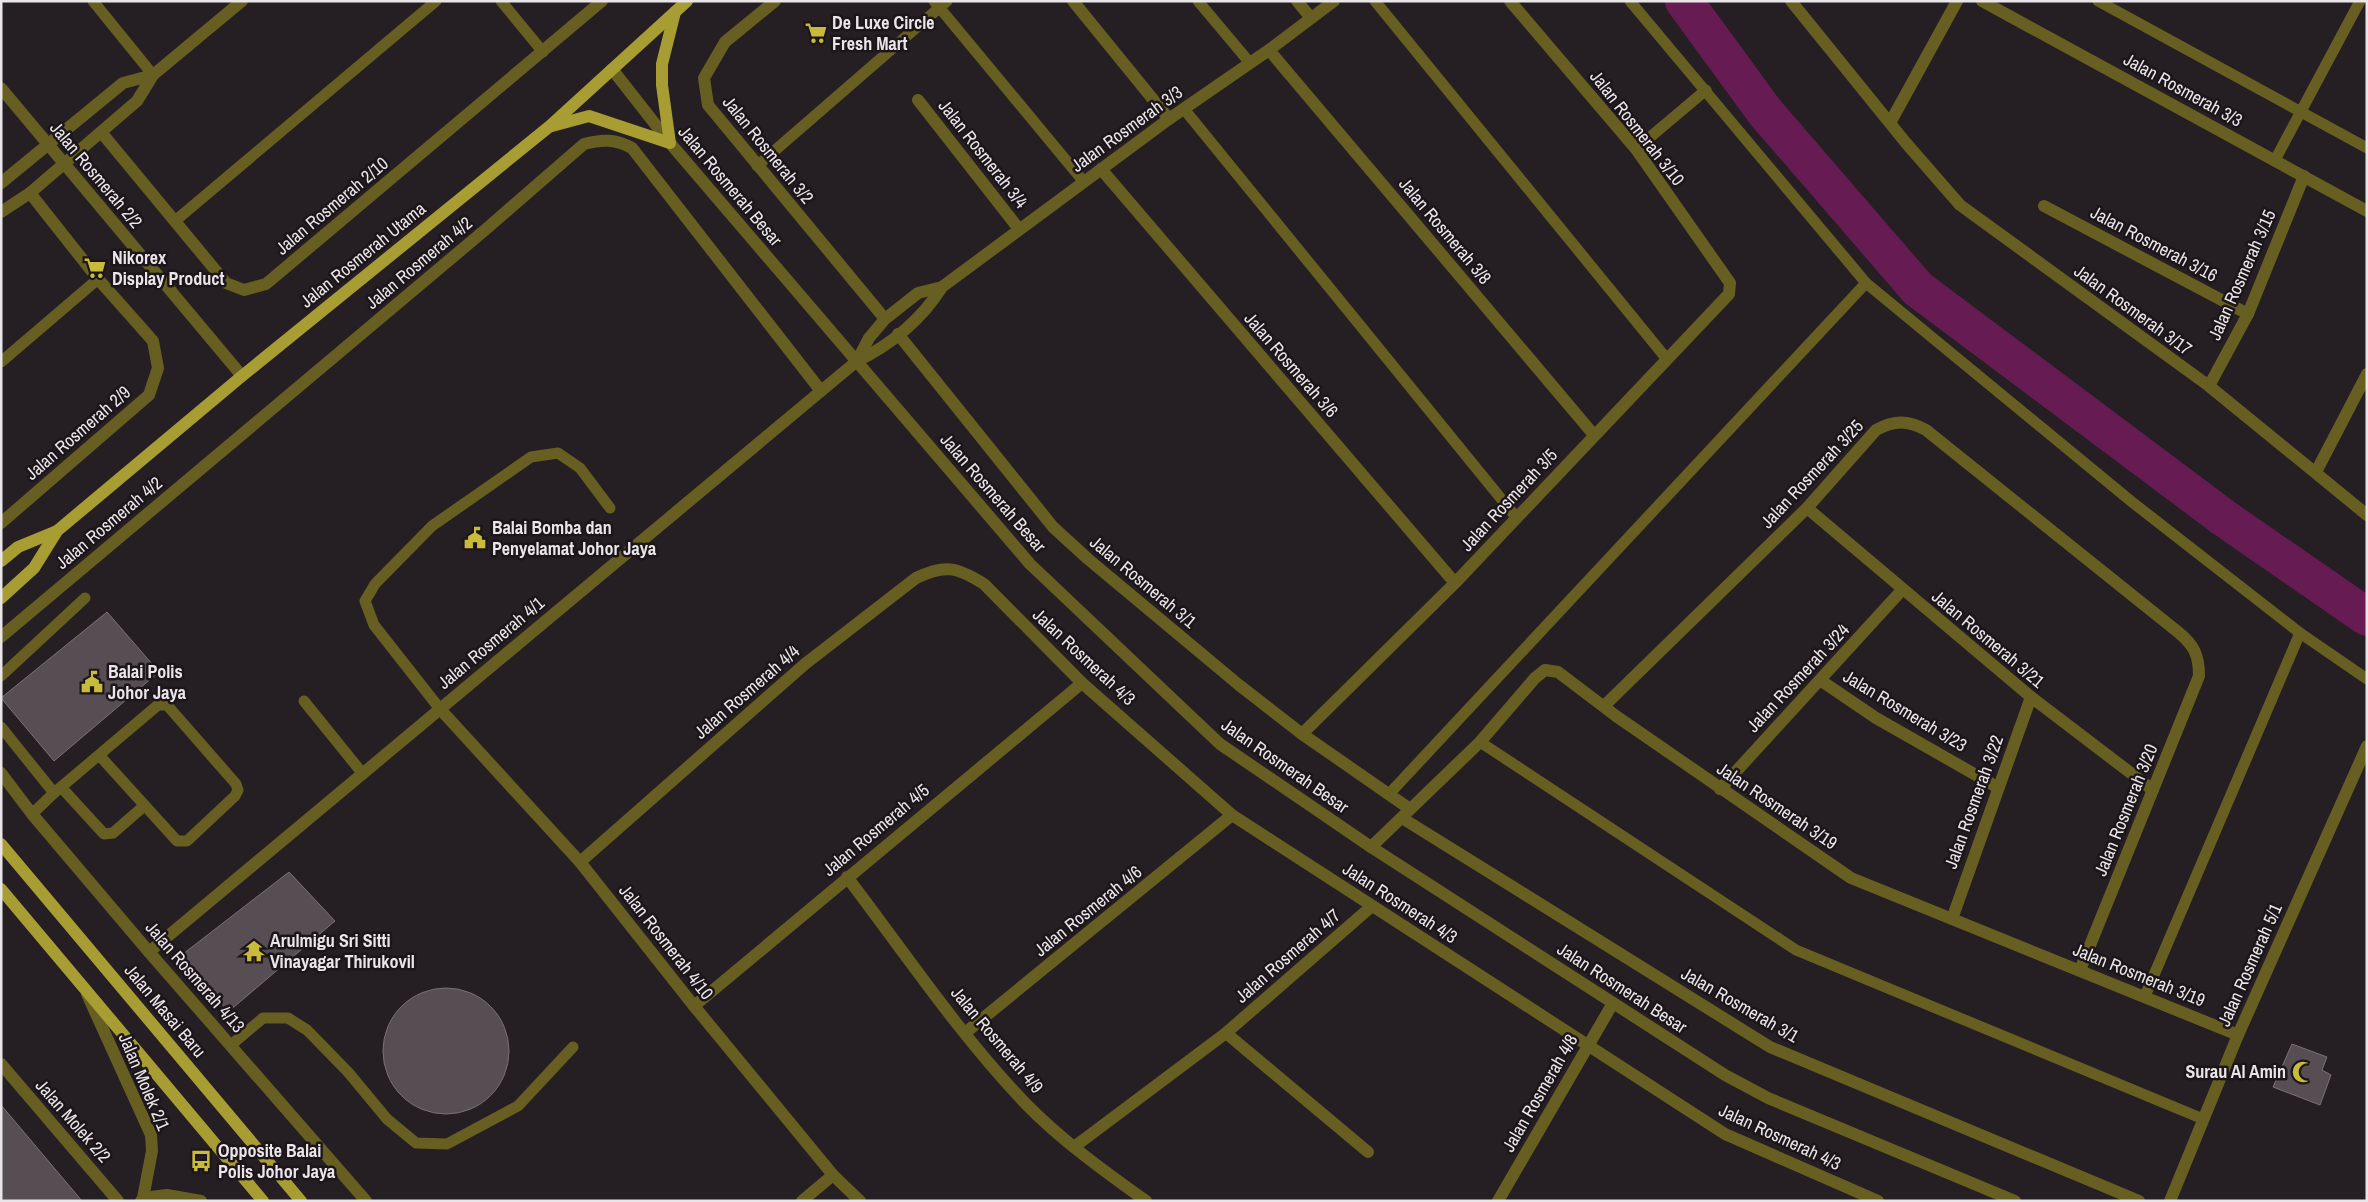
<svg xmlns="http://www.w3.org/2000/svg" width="2368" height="1202" viewBox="0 0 2368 1202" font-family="'Archivo Narrow',sans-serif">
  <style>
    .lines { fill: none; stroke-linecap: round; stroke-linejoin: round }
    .river { stroke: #661c53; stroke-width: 38 }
    .building { fill: #564e53; stroke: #797176 }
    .service { stroke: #665f21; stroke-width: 11 }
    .minor { stroke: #665f21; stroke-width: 12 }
    .tertiary { stroke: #665f21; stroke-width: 12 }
    .primary { stroke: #a89d33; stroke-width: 12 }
    .labels { text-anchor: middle; stroke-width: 5; stroke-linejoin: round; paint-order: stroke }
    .poi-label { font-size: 18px; font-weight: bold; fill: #eae5e8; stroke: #1c1519; text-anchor: start }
    .street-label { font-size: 18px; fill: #eae5e8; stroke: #1c1519 }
  </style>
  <rect width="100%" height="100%" fill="#251e23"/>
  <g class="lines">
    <polyline class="river" points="1684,1 1765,112 1918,289 2224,518 2367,617"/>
  </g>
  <g class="building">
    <polygon points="107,612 159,672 54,761 1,698"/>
    <polygon points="289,872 335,921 228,1012 183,954"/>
    <circle cx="446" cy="1051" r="63"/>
    <polygon points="2292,1044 2327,1057 2322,1070 2331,1075 2320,1105 2273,1087"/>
    <polygon points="1,1105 82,1201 1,1201"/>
  </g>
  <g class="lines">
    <g class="service">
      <polyline points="93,1 153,75"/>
      <polyline points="501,1 543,52"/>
      <polyline points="934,1 1084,182"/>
      <polyline points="1198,1 1250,63"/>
      <polyline points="1375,1 1666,358"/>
      <polyline points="1630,1 1866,283 2132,502 2300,633 2367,679"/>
      <polyline points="2098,1 2367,148"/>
      <polyline points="1184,109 1516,517"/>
      <polyline points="1636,149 1706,90"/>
      <polyline points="2275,160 2360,1"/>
      <polyline points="757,166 947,1"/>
      <polyline points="175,221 436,1"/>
      <polyline points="1,362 98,279"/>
      <polyline points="1,676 85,598"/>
      <polyline points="304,701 363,774"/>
      <polyline points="440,709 374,625 365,601 375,584 432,526 531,457 558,453 580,468 610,508"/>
      <polyline points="1,727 54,793"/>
      <polyline points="1480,742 1796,950 2203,1119"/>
      <polyline points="61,787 104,834 113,833 144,806"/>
      <polyline points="1390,793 1866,283"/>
      <polyline points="32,814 54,793 158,705 167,705 236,784 238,790 235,796 187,841 177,841 99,755"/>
      <polyline points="2145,996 2300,633"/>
      <polyline points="231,1045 263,1018 288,1018 307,1030 348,1072 387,1119 416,1143 447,1144 518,1106 573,1047"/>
    </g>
    <g class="minor">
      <polyline points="775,1 725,42 704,78 708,105 885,319"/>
      <polyline points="1073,1 1169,119"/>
      <polyline points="1297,1 1311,18"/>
      <polyline points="1791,1 1906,143 1960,205 2209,386 2367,515"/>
      <polyline points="1982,1 2367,211"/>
      <polyline points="1269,50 1594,435"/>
      <polyline points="612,69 670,143 1030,564 1220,744 1371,847 1725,1075 1768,1098 2015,1201"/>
      <polyline points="1,88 242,376"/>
      <polyline points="918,100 1019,229"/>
      <polyline points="1890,123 1957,1"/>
      <polyline points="101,132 226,283 244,290 266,284 602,1"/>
      <polyline points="1101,169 1455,583"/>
      <polyline points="1,183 123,83 153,75"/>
      <polyline points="2044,206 2248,314"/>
      <polyline points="1,212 30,193 137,101 153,75 242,1"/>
      <polyline points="898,334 1053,527 1088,559 1239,685 1302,734 1410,809"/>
      <polyline points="857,361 869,338 885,319 918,293 942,287 1169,119 1269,50 1334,1"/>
      <polyline points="2209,386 2248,314 2304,176"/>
      <polyline points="2316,472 2367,374"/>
      <polyline points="1807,508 2031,697 2153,790"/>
      <polyline points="1,523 149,395 158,368 153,341 98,279 30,193"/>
      <path d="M1,637L485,230L584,144C602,139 616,139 632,148L821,391"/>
      <polyline points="1820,680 1876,718 1997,787"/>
      <path d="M1604,706L1807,508L1876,430C1894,420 1908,420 1926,430L2178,632C2194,645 2199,655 2199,676L2080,970"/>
      <polyline points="440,709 580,862 694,1006 833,1175 860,1201"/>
      <polyline points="1302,734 1455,583 1729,294 1730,283 1636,149 1510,1"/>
      <polyline points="1,773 32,814 149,952 366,1201"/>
      <polyline points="1720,789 1902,590"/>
      <polyline points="1402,818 1770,1047 2139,1201"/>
      <polyline points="1371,847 1480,742 1535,678 1545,670 1558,672 1616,716 1851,878 2238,1035"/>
      <path d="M580,862L805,664L916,578C945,564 957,567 984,584L1082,683L1232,815L1725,1134L1878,1201"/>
      <path d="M847,877C905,953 959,1034 1025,1103C1061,1140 1104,1171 1146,1201"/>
      <polyline points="1952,919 2031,697"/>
      <path d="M149,952L857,361C891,345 922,319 942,287"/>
      <polyline points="694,1006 1082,683"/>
      <polyline points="965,1033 1232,815"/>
      <polyline points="1226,1033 1368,1152"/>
      <polyline points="1,1064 118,1201"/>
      <polyline points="1074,1147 1226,1033 1372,906"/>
      <polyline points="802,1201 833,1175"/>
      <polyline points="1498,1201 1613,1003"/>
      <polyline points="2170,1201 2238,1035 2367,746"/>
    </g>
    <g class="tertiary">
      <polyline points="87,994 151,1135 152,1151 143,1198 141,1201"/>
      <polyline points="143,1198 167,1195 201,1201"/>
    </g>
    <g class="primary">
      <polyline points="552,126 589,116 670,143 662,85 662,64 675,12"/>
      <polyline points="1,561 18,547 57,531"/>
      <polyline points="1,598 34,568 57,531 242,376 550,126 687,1"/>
      <polyline points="1,844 301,1201"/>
      <polyline points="1,889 263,1201"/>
    </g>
  </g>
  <defs>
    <g id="supermarket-bare" transform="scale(1.725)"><path d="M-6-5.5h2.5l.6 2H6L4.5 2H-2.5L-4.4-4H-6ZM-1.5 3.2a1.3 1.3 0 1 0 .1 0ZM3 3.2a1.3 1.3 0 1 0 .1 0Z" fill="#c8bb3b" stroke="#1c1519" stroke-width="2.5" paint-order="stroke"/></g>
    <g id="civic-bare" transform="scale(1.725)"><path d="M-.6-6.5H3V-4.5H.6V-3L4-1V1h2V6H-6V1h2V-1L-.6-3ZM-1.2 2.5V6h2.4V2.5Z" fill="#c8bb3b" stroke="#1c1519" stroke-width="2.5" paint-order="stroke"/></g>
    <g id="temple-bare" transform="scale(1.725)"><path d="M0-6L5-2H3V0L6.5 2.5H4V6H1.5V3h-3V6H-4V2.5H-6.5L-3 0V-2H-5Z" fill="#c8bb3b" stroke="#1c1519" stroke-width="2.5" paint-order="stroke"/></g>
    <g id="mosque-bare" transform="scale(1.725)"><path d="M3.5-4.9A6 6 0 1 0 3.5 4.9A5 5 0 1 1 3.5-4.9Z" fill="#c8bb3b" stroke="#1c1519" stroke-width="2.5" paint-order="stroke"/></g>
    <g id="bus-bare" transform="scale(1.725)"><path d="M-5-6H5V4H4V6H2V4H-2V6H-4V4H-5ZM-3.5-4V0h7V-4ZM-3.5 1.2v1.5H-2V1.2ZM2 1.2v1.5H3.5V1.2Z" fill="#c8bb3b" stroke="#1c1519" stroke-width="2.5" paint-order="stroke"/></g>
  </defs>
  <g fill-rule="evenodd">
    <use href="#supermarket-bare" x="816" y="33"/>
    <use href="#supermarket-bare" x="95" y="268"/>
    <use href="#civic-bare" x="475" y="538"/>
    <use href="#civic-bare" x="92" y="682"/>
    <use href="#temple-bare" x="254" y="951"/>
    <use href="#mosque-bare" x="2303" y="1072"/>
    <use href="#bus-bare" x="201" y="1161"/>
  </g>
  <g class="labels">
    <g class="poi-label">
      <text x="832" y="29">De Luxe Circle<tspan x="832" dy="21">Fresh Mart</tspan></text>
      <text x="112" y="264">Nikorex<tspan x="112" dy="21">Display Product</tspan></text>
      <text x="492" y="534">Balai Bomba dan<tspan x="492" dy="21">Penyelamat Johor Jaya</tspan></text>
      <text x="108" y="678">Balai Polis<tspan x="108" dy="21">Johor Jaya</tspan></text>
      <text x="270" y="947">Arulmigu Sri Sitti<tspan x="270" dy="21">Vinayagar Thirukovil</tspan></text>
      <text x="2286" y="1078" text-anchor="end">Surau Al Amin</text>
      <text x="218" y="1157">Opposite Balai<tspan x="218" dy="21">Polis Johor Jaya</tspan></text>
    </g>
    <g class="street-label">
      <text transform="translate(2183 90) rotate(29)" y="6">Jalan Rosmerah 3/3</text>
      <text transform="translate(1637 128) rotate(52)" y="6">Jalan Rosmerah 3/10</text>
      <text transform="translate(1127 129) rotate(-36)" y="6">Jalan Rosmerah 3/3</text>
      <text transform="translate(768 150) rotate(51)" y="6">Jalan Rosmerah 3/2</text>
      <text transform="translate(983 154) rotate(52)" y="6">Jalan Rosmerah 3/4</text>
      <text transform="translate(96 175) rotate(50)" y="6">Jalan Rosmerah 2/2</text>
      <text transform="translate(730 186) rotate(50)" y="6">Jalan Rosmerah Besar</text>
      <text transform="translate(332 206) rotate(-40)" y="6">Jalan Rosmerah 2/10</text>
      <text transform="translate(1445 231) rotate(50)" y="6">Jalan Rosmerah 3/8</text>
      <text transform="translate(2154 244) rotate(28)" y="6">Jalan Rosmerah 3/16</text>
      <text transform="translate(363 255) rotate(-39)" y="6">Jalan Rosmerah Utama</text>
      <text transform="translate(419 263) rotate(-40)" y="6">Jalan Rosmerah 4/2</text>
      <text transform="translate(2242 275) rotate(-66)" y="6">Jalan Rosmerah 3/15</text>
      <text transform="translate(2133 310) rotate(36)" y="6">Jalan Rosmerah 3/17</text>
      <text transform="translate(1291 365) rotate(49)" y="6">Jalan Rosmerah 3/6</text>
      <text transform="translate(78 433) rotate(-41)" y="6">Jalan Rosmerah 2/9</text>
      <text transform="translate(1812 474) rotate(-47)" y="6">Jalan Rosmerah 3/25</text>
      <text transform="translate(993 493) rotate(49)" y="6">Jalan Rosmerah Besar</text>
      <text transform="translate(1509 500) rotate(-47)" y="6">Jalan Rosmerah 3/5</text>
      <text transform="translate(109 523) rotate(-40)" y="6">Jalan Rosmerah 4/2</text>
      <text transform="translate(1143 582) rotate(40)" y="6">Jalan Rosmerah 3/1</text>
      <text transform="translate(1988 639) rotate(40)" y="6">Jalan Rosmerah 3/21</text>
      <text transform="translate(491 643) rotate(-40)" y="6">Jalan Rosmerah 4/1</text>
      <text transform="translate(1084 657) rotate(43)" y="6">Jalan Rosmerah 4/3</text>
      <text transform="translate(1798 678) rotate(-47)" y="6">Jalan Rosmerah 3/24</text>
      <text transform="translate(747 692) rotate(-41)" y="6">Jalan Rosmerah 4/4</text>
      <text transform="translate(1905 711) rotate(31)" y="6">Jalan Rosmerah 3/23</text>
      <text transform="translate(1285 766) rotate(35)" y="6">Jalan Rosmerah Besar</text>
      <text transform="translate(1974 802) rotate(-70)" y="6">Jalan Rosmerah 3/22</text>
      <text transform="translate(1777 806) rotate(34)" y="6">Jalan Rosmerah 3/19</text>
      <text transform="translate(2126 810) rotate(-68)" y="6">Jalan Rosmerah 3/20</text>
      <text transform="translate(876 830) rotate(-40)" y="6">Jalan Rosmerah 4/5</text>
      <text transform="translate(1400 903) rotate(33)" y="6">Jalan Rosmerah 4/3</text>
      <text transform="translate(1088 911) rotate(-39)" y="6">Jalan Rosmerah 4/6</text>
      <text transform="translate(666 942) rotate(52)" y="6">Jalan Rosmerah 4/10</text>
      <text transform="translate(1288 956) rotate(-41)" y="6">Jalan Rosmerah 4/7</text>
      <text transform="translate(2250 965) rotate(-66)" y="6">Jalan Rosmerah 5/1</text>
      <text transform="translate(2139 975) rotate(22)" y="6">Jalan Rosmerah 3/19</text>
      <text transform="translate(195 977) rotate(49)" y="6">Jalan Rosmerah 4/13</text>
      <text transform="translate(1622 988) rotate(33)" y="6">Jalan Rosmerah Besar</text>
      <text transform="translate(1740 1005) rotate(30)" y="6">Jalan Rosmerah 3/1</text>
      <text transform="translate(165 1011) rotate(50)" y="6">Jalan Masai Baru</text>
      <text transform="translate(997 1040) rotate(50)" y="6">Jalan Rosmerah 4/9</text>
      <text transform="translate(144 1082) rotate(67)" y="6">Jalan Molek 2/1</text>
      <text transform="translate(1540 1093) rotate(-60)" y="6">Jalan Rosmerah 4/8</text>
      <text transform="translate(73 1121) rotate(49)" y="6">Jalan Molek 2/2</text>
      <text transform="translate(1780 1137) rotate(25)" y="6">Jalan Rosmerah 4/3</text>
    </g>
  </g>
  <rect width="2368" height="1202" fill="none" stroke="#eae5e8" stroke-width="5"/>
</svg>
